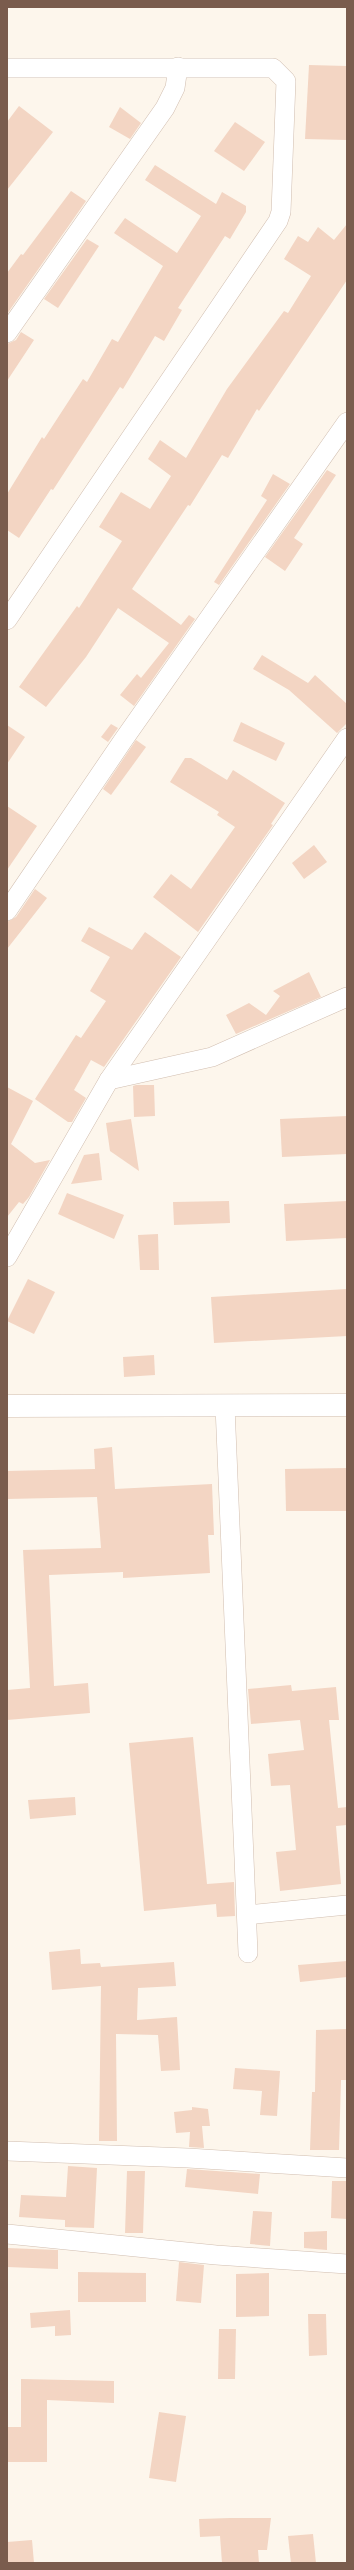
<svg xmlns="http://www.w3.org/2000/svg" width="354" height="2570" viewBox="0 0 354 2570" font-family="'Roboto Condensed',sans-serif">
  <style>
    .building { fill: #f3d5c3 }
    .lines { fill: none; stroke-linecap: round; stroke-linejoin: round }
    .minor-casing { stroke: #d1beb0; stroke-width: 20 }
    .tertiary-casing { stroke: #d1beb0; stroke-width: 23 }
    .minor { stroke: #fff; stroke-width: 19 }
    .tertiary { stroke: #fff; stroke-width: 22 }
  </style>
  <rect width="100%" height="100%" fill="#fdf6ec"/>
  <g class="building">
    <polygon points="309,65 347,66 347,140 305,139"/>
    <polygon points="19,106 53,132 7,190 7,122"/>
    <polygon points="120,107 141,123 130,139 109,127"/>
    <polygon points="235,122 265,142 244,171 214,151"/>
    <polygon points="155,165 216,204 222,192 246,206 246,212 230,239 225,236 178,308 182,310 164,341 155,336 123,389 120,387 53,490 51,489 19,538 7,530 7,494 42,437 44,439 83,379 87,382 112,339 118,342 163,266 114,233 125,218 177,253 201,216 145,180"/>
    <polygon points="71,191 86,201 7,314 7,273 21,254 23,255"/>
    <polygon points="347,224 347,280 259,411 257,409 228,458 222,455 190,506 188,505 132,589 181,625 189,615 195,619 134,706 120,695 137,674 141,678 169,643 118,608 86,657 46,707 19,687 77,606 79,608 122,541 99,527 121,492 150,509 171,476 148,459 160,440 186,458 227,389 284,311 288,313 311,276 284,259 298,236 308,242 318,227 334,240"/>
    <polygon points="87,239 99,246 58,308 44,299"/>
    <polygon points="21,332 34,340 7,381 7,344 16,340"/>
    <polygon points="327,470 336,475 294,538 303,544 285,571 265,557"/>
    <polygon points="273,474 290,484 219,585 214,582 267,500 261,496"/>
    <polygon points="262,655 308,683 315,675 347,704 347,723 337,733 289,690 253,669"/>
    <polygon points="241,722 285,743 276,761 233,741"/>
    <polygon points="111,724 118,728 108,742 101,737"/>
    <polygon points="7,725 25,737 7,764"/>
    <polygon points="136,740 146,747 111,795 103,789"/>
    <polygon points="185,758 191,758 227,780 233,770 285,803 271,824 273,825 198,932 153,897 171,874 191,889 235,827 217,815 219,812 170,782"/>
    <polygon points="7,806 37,826 7,870"/>
    <polygon points="314,845 327,862 304,879 292,863"/>
    <polygon points="35,889 47,898 7,949 7,922 16,917"/>
    <polygon points="89,927 132,950 145,932 181,957 104,1067 91,1060 74,1090 86,1098 72,1122 68,1122 35,1099 76,1035 81,1038 106,1001 90,991 110,957 81,941"/>
    <polygon points="309,972 321,997 236,1034 226,1015 249,1003 266,1015 280,996 273,991"/>
    <polygon points="136,1085 154,1085 155,1116 134,1117 133,1086"/>
    <polygon points="7,1087 33,1101 11,1144 35,1163 50,1160 29,1197 23,1204 19,1202 7,1217"/>
    <polygon points="347,1116 347,1154 282,1157 280,1119"/>
    <polygon points="131,1119 139,1171 110,1151 106,1123"/>
    <polygon points="99,1153 102,1180 71,1184 84,1155"/>
    <polygon points="67,1193 124,1215 114,1239 58,1214"/>
    <polygon points="229,1201 230,1223 174,1225 173,1202"/>
    <polygon points="347,1201 347,1238 286,1241 284,1204"/>
    <polygon points="158,1234 159,1270 140,1270 138,1235"/>
    <polygon points="28,1279 55,1292 34,1334 7,1321"/>
    <polygon points="347,1289 347,1336 214,1343 211,1297"/>
    <polygon points="154,1355 155,1375 124,1377 123,1357"/>
    <polygon points="112,1447 115,1489 212,1484 214,1535 208,1535 210,1573 123,1578 123,1572 49,1575 54,1686 88,1683 90,1713 7,1720 7,1690 30,1688 23,1550 101,1548 97,1497 7,1499 7,1471 95,1469 94,1449"/>
    <polygon points="347,1468 347,1511 286,1511 285,1469"/>
    <polygon points="291,1685 292,1691 336,1687 339,1720 329,1720 338,1808 347,1807 347,1825 336,1826 341,1884 280,1891 276,1852 296,1850 290,1785 271,1786 268,1754 304,1750 300,1720 251,1724 248,1689"/>
    <polygon points="193,1737 207,1884 234,1882 235,1916 217,1917 216,1904 144,1911 129,1743"/>
    <polygon points="75,1797 76,1815 30,1819 28,1800"/>
    <polygon points="80,1949 81,1964 100,1963 101,1967 174,1962 176,1986 138,1988 137,2020 177,2017 180,2070 161,2071 158,2035 116,2034 117,2141 99,2141 101,1986 52,1990 49,1952"/>
    <polygon points="347,1961 347,1977 300,1982 298,1965"/>
    <polygon points="347,2029 347,2080 341,2080 339,2150 310,2150 312,2092 315,2092 316,2030"/>
    <polygon points="235,2068 280,2071 277,2116 260,2115 262,2091 233,2089"/>
    <polygon points="192,2107 208,2109 210,2126 202,2126 204,2148 189,2147 190,2132 176,2133 174,2112 192,2110"/>
    <polygon points="68,2166 97,2168 94,2228 65,2227 65,2220 19,2217 21,2195 66,2197"/>
    <polygon points="187,2169 260,2174 258,2194 185,2187"/>
    <polygon points="127,2171 145,2171 143,2233 125,2233"/>
    <polygon points="332,2181 347,2181 347,2219 331,2218"/>
    <polygon points="253,2211 272,2212 270,2246 250,2244"/>
    <polygon points="327,2231 327,2250 304,2248 304,2232"/>
    <polygon points="7,2248 58,2250 58,2269 7,2267"/>
    <polygon points="179,2262 204,2265 201,2303 176,2301"/>
    <polygon points="78,2272 146,2273 146,2302 78,2302"/>
    <polygon points="269,2273 269,2316 236,2317 236,2274"/>
    <polygon points="70,2310 71,2335 55,2336 55,2326 31,2328 30,2313"/>
    <polygon points="308,2314 326,2314 327,2355 309,2356"/>
    <polygon points="219,2329 236,2329 235,2379 218,2379"/>
    <polygon points="21,2379 114,2381 114,2403 47,2400 47,2462 7,2462 7,2427 21,2427"/>
    <polygon points="159,2412 186,2416 176,2482 149,2478"/>
    <polygon points="230,2518 271,2518 267,2550 258,2550 259,2563 222,2563 220,2536 200,2537 199,2519"/>
    <polygon points="313,2534 316,2563 291,2563 288,2536"/>
    <polygon points="32,2540 34,2563 7,2563 7,2542"/>
  </g>
  <g class="lines">
    <g class="minor-casing">
      <g id="minor">
        <polyline points="7,68 273,68 286,81 281,212 278,221 7,620"/>
        <polyline points="7,333 165,108 175,88 178,67"/>
        <polyline points="7,911 124,739 347,422"/>
        <polyline points="109,1080 212,1057 347,997"/>
        <polyline points="7,1257 109,1080 347,738"/>
        <polyline points="225,1406 248,1953"/>
        <polyline points="247,1915 347,1905"/>
        <polyline points="7,2151 188,2158 347,2168"/>
        <polyline points="7,2234 216,2255 347,2264"/>
      </g>
    </g>
    <g class="tertiary-casing">
      <polyline id="tertiary" points="7,1406 347,1405"/>
    </g>
    <use href="#minor" class="minor"/>
    <use href="#tertiary" class="tertiary"/>
  </g>
  <rect width="354" height="2570" fill="none" stroke="#7a5c4d" stroke-width="16"/>
</svg>
